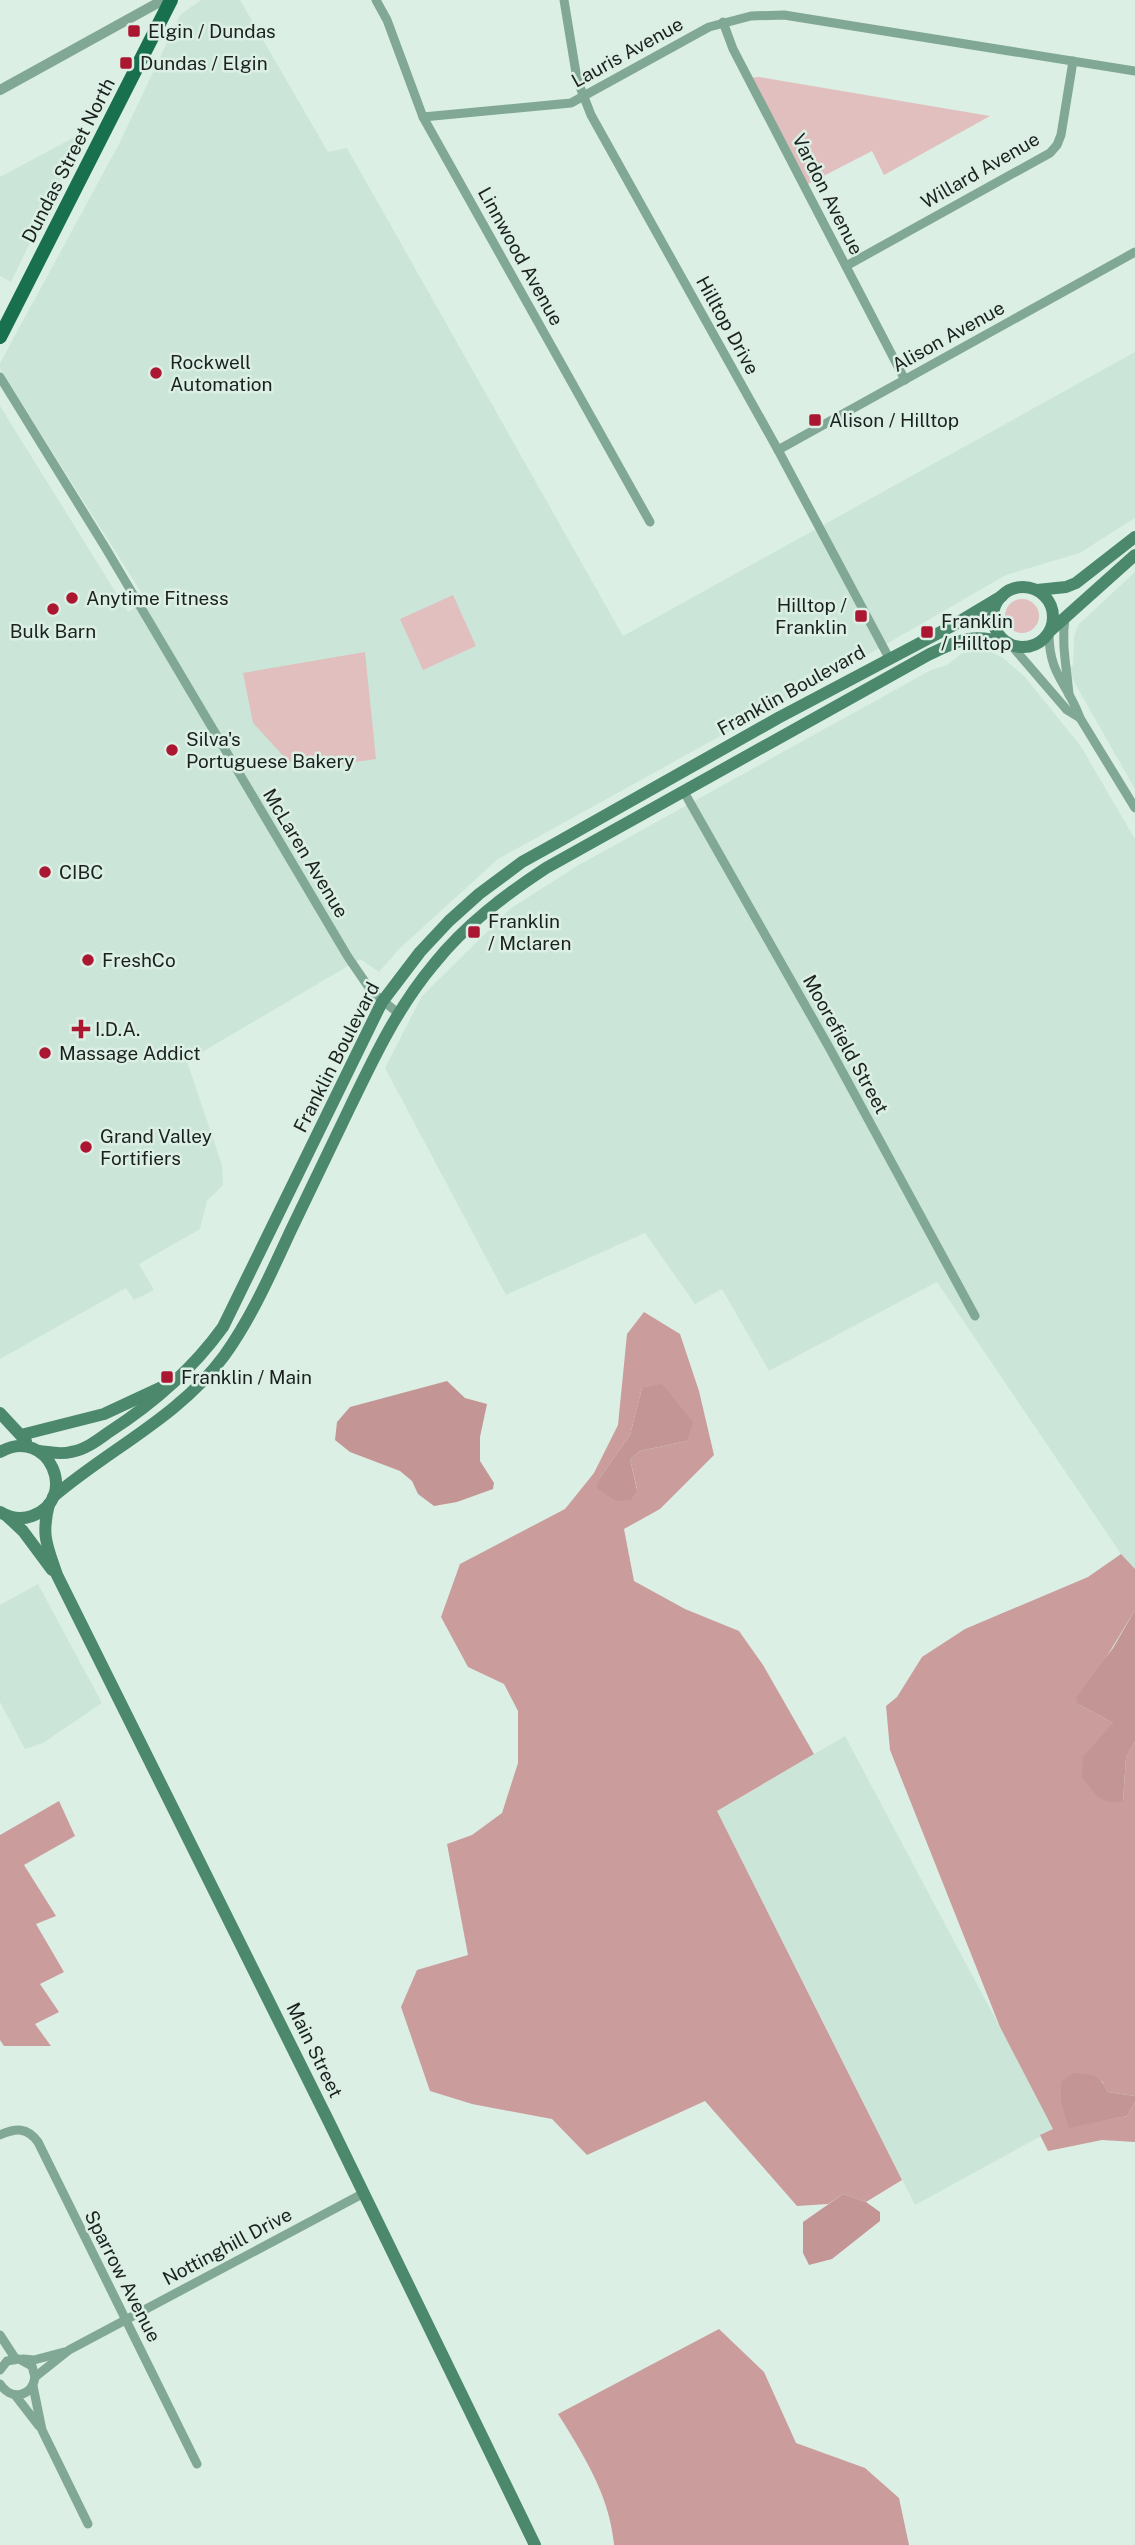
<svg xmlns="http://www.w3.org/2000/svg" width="1135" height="2545" viewBox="0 0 1135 2545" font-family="'Public Sans',sans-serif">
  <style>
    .built { fill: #cbe6d8 }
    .green { fill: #e1bfbe }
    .forest { fill: #ca9d9c; fill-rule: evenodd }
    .water { fill: #c39695 }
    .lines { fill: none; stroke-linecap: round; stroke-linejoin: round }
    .minor { stroke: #81a894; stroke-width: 9 }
    .tertiary { stroke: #81a894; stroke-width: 10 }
    .secondary { stroke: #4b886c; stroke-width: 12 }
    .primary { stroke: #18704f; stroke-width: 14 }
    .poi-dot { fill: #ab1631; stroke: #dcefe5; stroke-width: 2.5 }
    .labels { text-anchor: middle; stroke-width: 5; stroke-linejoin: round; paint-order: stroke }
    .poi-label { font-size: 19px; fill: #1a211e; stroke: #dcefe5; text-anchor: start }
    .street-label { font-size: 19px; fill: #1a211e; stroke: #dcefe5 }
  </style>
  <rect width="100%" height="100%" fill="#dcefe5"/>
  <g class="built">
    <polygon points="201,0 240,0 328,152 347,148 623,636 1135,352 1135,518 1080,553 1006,575 871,653 498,859 399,949 379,972 360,959 187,1061 222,1165 223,1185 207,1201 200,1229 139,1264 154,1290 134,1300 126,1288 0,1359 0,406 128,612 146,600 0,369 0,363 119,144 180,15"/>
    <polygon points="84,132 11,282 0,276 0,177"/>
    <polygon points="1135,572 1135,789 1073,680 1069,669 1073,665 1074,637 1078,625"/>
    <polygon points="976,650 988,651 1002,657 1025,677 1080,745 1135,839 1135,1579 1121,1554 937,1282 769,1371 722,1289 695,1304 645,1233 506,1295 385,1068 422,996 511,908 577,866 931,670 947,665 961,654"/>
    <polygon points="38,1584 102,1703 43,1743 25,1749 0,1702 0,1605"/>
    <polygon points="845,1736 1054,2129 915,2205 717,1811"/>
  </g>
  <g class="green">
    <polygon points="759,77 990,116 884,175 872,151 806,185 746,78"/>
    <polygon points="453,595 476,646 423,670 400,619"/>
    <circle cx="1022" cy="616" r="17"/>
    <polygon points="365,652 376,759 307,769 287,760 253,723 243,673"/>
  </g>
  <g class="forest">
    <path d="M644,1312L680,1334L699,1391L714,1455L660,1509L624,1529L634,1581L685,1609L739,1631L763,1665L814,1754L717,1811L902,2180L866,2202L843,2194L828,2204L797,2206L705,2101L587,2155L552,2119L472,2104L430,2091L401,2007L417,1970L468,1955L447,1844L472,1835L502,1813L518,1763V1711L504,1684L468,1667L441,1617L460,1564L565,1509L594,1473L618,1425L627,1334ZM642,1388L687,1441L640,1451L630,1459L637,1489L599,1479L630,1435Z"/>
    <polygon points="1121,1554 1135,1569 1135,1610 1078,1704 1113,1723 1123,1801 1126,1758 1135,1741 1135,2096 1108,2092 1102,2081 1061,2082 1061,2102 1068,2127 1127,2116 1135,2102 1135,2142 1102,2140 1048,2151 1040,2135 1053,2129 1000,2027 890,1750 886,1706 897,1697 922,1657 965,1629 1088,1577"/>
    <polygon points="59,1801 75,1836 24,1865 56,1916 36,1924 64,1972 40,1984 59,2012 35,2024 51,2046 4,2046 0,2040 0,1835"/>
    <path d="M719,2329L764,2372L796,2443L865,2468L899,2498L909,2545H614C610,2496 583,2454 558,2414Z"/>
  </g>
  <g class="water">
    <polygon points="447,1381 465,1398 487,1404 480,1437 480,1461 494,1483 493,1489 457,1502 434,1506 418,1494 412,1481 400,1471 350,1452 335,1440 337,1422 350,1407"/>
    <polygon points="662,1384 693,1422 687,1441 640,1451 630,1459 637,1490 631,1500 616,1501 597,1488 599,1479 630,1435 642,1388"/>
    <path d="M1135,1610V1741L1126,1758L1123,1801C1100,1806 1095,1793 1082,1777L1083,1757L1113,1723L1078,1704L1076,1698L1113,1648Z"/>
    <path d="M1073,2073C1093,2075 1099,2073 1108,2092L1135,2096V2102L1127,2116L1068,2128L1061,2103V2082Z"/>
    <polygon points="843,2194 866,2202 880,2212 880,2221 832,2259 809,2265 803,2253 803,2222"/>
  </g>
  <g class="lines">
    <g class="minor">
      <polyline points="376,0 387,20 423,117 650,522"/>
      <polyline points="564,0 577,79 591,115 778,450 889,658"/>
      <polyline points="723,22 733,49 905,380"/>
      <polyline points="423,117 571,103 709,27 751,16 784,15 1135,71"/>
      <polyline points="846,266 1050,153 1057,145 1061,135 1073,61"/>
      <polyline points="0,377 105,547 348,957 372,992 398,1013"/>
      <polyline points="778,450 1135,252"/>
      <path d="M1065,618C1061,645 1067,668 1069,695"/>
      <path d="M1049,634C1049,675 1068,684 1080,718L1135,808"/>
      <polyline points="1011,645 1067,710 1080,718"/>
      <polyline points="684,792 830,1049 975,1316"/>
      <path d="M0,2135C16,2128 27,2127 38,2142L197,2464"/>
      <polyline points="0,2335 15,2358"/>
      <polyline points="23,2359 34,2360 64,2352"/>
      <path d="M0,2370L7,2361L19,2359L32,2366L35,2377C32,2397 11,2401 0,2384"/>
      <polyline points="35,2377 69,2350 364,2193"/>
      <polyline points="33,2386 42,2430 88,2524"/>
      <polyline points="15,2395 39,2426"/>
    </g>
    <polyline class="tertiary" points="0,90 163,0"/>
    <g class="secondary">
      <circle cx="1023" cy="617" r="30"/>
      <polyline points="1037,590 1066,587 1076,583 1135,537"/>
      <polyline points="1050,631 1135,555"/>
      <polyline points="0,1413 26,1441"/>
      <polyline points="21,1435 104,1414 162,1387"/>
      <path d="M39,1451C50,1452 60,1455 71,1452C85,1450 98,1440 109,1432C154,1403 192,1370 223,1327L382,1002L420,952L449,921L479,894L522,862L558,842L778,718L952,626L1002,596"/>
      <path d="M0,1452C49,1425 80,1499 32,1516C21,1520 10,1518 0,1512"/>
      <path d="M53,1497C109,1449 179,1417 224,1356C252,1317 271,1273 291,1230C311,1188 331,1147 351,1105C375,1055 398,1007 434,964C465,925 505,895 546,868L928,655C962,639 971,633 1008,643"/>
      <path d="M49,1504C41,1536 47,1545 57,1575L329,2122L535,2545"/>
      <polyline points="8,1517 23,1531 52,1570"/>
    </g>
    <polyline class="primary" points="0,337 171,0"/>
  </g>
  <g class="poi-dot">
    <rect x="127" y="24" width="14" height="14" rx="3.5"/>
    <rect x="119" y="56" width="14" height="14" rx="3.5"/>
    <circle cx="156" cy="373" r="7"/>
    <rect x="808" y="413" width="14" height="14" rx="3.5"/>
    <circle cx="72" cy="598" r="7"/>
    <circle cx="53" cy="609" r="7"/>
    <rect x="854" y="609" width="14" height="14" rx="3.5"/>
    <rect x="920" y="625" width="14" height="14" rx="3.5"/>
    <circle cx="172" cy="750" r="7"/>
    <circle cx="45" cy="872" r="7"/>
    <rect x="467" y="925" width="14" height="14" rx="3.5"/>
    <circle cx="88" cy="960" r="7"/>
    <path d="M77.5 1018.5h7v7h7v7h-7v7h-7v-7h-7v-7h7z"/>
    <circle cx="45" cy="1053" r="7"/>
    <circle cx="86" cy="1147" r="7"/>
    <rect x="160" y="1370" width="14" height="14" rx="3.5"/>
  </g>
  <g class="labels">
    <g class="poi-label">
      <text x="148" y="38">Elgin / Dundas</text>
      <text x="140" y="70">Dundas / Elgin</text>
      <text x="170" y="369">Rockwell<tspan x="170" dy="22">Automation</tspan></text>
      <text x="829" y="427">Alison / Hilltop</text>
      <text x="86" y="605">Anytime Fitness</text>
      <text x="847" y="612" text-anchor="end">Hilltop /<tspan x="847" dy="22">Franklin</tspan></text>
      <text x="941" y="628">Franklin<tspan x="941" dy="22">/ Hilltop</tspan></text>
      <text x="53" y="638" text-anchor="middle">Bulk Barn</text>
      <text x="186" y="746">Silva's<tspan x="186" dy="22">Portuguese Bakery</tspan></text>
      <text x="59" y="879">CIBC</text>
      <text x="488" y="928">Franklin<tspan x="488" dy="22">/ Mclaren</tspan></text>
      <text x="102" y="967">FreshCo</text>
      <text x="95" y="1036">I.D.A.</text>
      <text x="59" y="1060">Massage Addict</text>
      <text x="100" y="1143">Grand Valley<tspan x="100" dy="22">Fortifiers</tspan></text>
      <text x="181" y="1384">Franklin / Main</text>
    </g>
    <g class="street-label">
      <text transform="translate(627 52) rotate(-29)" y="7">Lauris Avenue</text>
      <text transform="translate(68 160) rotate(-63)" y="7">Dundas Street North</text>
      <text transform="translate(980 170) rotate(-30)" y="7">Willard Avenue</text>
      <text transform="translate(828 194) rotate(63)" y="7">Vardon Avenue</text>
      <text transform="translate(521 256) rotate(61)" y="7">Linnwood Avenue</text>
      <text transform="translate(728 325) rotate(61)" y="7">Hilltop Drive</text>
      <text transform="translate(948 336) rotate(-29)" y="7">Alison Avenue</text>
      <text transform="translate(791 690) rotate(-29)" y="7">Franklin Boulevard</text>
      <text transform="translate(306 853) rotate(59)" y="7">McLaren Avenue</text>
      <text transform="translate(846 1044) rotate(61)" y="7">Moorefield Street</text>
      <text transform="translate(336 1057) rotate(-63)" y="7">Franklin Boulevard</text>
      <text transform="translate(315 2050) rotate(64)" y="7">Main Street</text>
      <text transform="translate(227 2246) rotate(-28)" y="7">Nottinghill Drive</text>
      <text transform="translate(123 2276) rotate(63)" y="7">Sparrow Avenue</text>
    </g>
  </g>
</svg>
